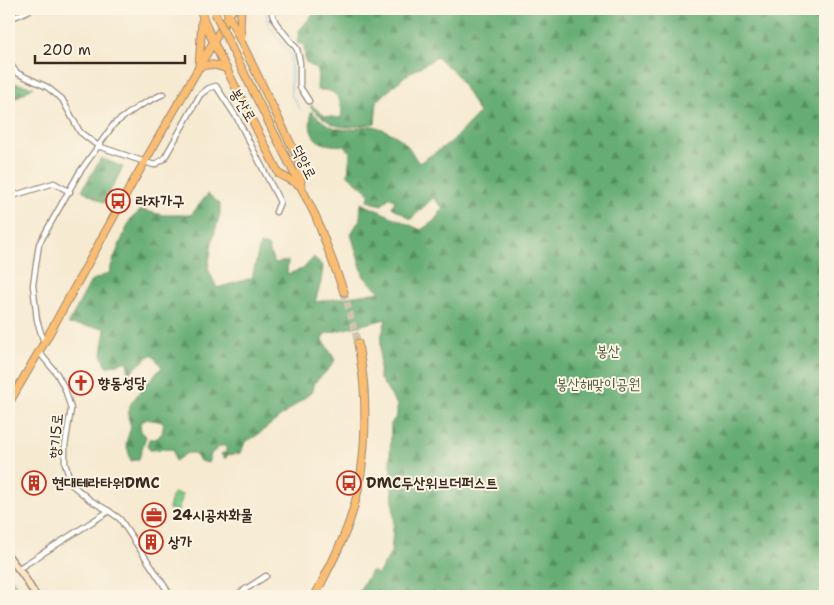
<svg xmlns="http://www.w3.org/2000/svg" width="834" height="605" viewBox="0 0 834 605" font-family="'Shantell Sans','Poor Story',sans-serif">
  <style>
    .green { fill: #7dc988; stroke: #5c7a53 }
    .forest { fill: url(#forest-firs); stroke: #506c49 }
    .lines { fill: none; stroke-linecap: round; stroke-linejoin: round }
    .stream { stroke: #71bcea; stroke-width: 1 }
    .primary-tunnel { stroke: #d1c4ad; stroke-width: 7; stroke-dasharray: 7 3.5; stroke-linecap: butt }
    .street-casing { stroke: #988a78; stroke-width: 7 }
    .secondary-casing { stroke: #988a78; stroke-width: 9 }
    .primary-casing { stroke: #988a78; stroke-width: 9 }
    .street { stroke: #fff; stroke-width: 4.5 }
    .secondary { stroke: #fee5c5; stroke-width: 6 }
    .primary { stroke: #fcbd6f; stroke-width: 7 }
    .primary-bridge-casing { stroke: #988a78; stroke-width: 9; stroke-linecap: butt }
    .primary-bridge { stroke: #fcbd6f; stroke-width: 7 }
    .labels { text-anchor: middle; stroke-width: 4; stroke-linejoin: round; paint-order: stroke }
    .street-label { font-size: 15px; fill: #3b2a1e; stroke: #fcf5e5 }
    .poi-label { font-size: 15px; font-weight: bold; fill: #3b2a1e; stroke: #fcf5e5; text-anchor: start }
    .park-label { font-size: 15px; fill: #4f5a3e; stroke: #fcf5e5 }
  </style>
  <defs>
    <pattern id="forest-firs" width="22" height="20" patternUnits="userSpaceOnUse" patternTransform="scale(1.25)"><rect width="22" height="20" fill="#66ad74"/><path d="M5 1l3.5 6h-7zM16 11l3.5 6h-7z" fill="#558d5f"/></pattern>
  </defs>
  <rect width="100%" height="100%" fill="#fcf5e5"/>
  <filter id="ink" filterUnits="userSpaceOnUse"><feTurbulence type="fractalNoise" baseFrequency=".02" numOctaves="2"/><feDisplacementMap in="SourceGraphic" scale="10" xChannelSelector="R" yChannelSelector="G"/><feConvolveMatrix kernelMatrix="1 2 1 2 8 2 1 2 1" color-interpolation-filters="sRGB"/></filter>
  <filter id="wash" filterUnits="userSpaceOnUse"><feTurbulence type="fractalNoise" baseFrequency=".0096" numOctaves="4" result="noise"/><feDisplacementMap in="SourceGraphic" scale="20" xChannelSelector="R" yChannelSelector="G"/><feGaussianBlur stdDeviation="1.12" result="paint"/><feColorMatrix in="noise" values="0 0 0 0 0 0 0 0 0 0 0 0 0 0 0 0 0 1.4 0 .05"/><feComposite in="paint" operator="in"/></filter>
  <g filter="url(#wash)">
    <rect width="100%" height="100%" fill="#f6ead1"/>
    <g class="green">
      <polygon points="173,493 183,495 178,511 169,509"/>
      <polygon points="9,575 25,596 12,596 9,594"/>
    </g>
    <g class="forest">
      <path d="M314,9H825V596L820,595L819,596H356L371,571L378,574L391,553L394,518L390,461L391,424L397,415V405L379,377L381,338L386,319L324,334L323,340L335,360L329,369L313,384V391L256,436L245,442L241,453L227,455L226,458H224L221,455L222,453H226V446H220L211,454L209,463L200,461L194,453H187L175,461L173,449L150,450L147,446L149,439H156L162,433L164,423C159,420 153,421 147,419L140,423L141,431L146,436L139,459L131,461L126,443L131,427L128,417L130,405L140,391L162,367L152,354L128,374V361L106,367L102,356L105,328L68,324L91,281L109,273L114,258L130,220L141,210L163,215H191L208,194L220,204V214L212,242L208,269L217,288L252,278L260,244L268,246L274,263L288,261L287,274L303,269L314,257L323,267L321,282L315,302L380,292L364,277L351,234L360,219L361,203L421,230L434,221L443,208L433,198L411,219L392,207L395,201L390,197L382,205L367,201L370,194L348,175L350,152L345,146C333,145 317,146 312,133C309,127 311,117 311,111C319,119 328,127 340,129C351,131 361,126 372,126C378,126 398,136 403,141C410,147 414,157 419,163L451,142L479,113L457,75L437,57L405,76L377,101L375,123C341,129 338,131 311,108V105L325,116L341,118C343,108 341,96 330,91C327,90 320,90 317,90L318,71L305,61L304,45L297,43L299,31L313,14Z"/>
      <polygon points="9,82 34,87 9,102"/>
      <polygon points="101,158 123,167 104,203 82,190"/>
    </g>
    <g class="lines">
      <polyline class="stream" points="267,9 266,12 268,24 291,55 291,94 300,109"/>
    </g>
  </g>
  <g filter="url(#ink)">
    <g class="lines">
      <polyline class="primary-tunnel" points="344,292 358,343"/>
      <g class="street-casing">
        <g id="street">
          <polyline points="275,9 272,14 276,23 297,49 300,62 300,87 309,101"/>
          <polyline points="9,22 12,18 32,9"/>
          <polyline points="9,63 17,73 47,87 62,99 80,132 98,146 154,165 164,159 200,95 209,88 216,86 237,118 280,202 276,212"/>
          <polyline points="9,197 54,183 70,192"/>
          <polyline points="44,343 37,320 33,285 39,244 79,173 114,124 139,106 163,94"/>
          <polyline points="39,352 57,374 65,389 71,409 65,446 65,463 71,484 90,500 109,511 120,519 171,596"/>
          <polyline points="18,569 109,511"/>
          <polyline points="235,596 266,576"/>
        </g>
      </g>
      <g class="secondary-casing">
        <g id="secondary">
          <polyline points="229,15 233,9"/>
          <polyline points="9,557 23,575 36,596"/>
        </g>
      </g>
      <g class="primary-casing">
        <g id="primary">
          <polyline points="200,9 207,28 221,58 279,174 301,186"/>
          <polyline points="226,9 235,29 300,163 301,182"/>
          <polyline points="241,9 240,28 241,36"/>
          <path d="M202,21L199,67C210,63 217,65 227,69"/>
          <polyline points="232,49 316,217 344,292"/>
          <polyline points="9,403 44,343 133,182 229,15"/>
          <path d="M315,596C324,577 335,558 343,538C363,492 367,438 364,388C363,373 360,358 358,343"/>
        </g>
      </g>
      <use href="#street" class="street"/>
      <use href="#secondary" class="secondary"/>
      <use href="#primary" class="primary"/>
      <g class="primary-bridge-casing">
        <polyline id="primary-bridge" points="215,13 232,49"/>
      </g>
      <use href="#primary-bridge" class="primary-bridge"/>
    </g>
  </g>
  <defs>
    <g id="bus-ring" transform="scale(1.25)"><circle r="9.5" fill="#fcf5e5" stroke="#c8321e" stroke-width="1.5"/><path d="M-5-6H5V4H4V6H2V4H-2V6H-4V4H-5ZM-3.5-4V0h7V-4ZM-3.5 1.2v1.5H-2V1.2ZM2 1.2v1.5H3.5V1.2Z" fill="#c8321e"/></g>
    <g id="church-ring" transform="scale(1.25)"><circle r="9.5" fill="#fcf5e5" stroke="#c8321e" stroke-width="1.5"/><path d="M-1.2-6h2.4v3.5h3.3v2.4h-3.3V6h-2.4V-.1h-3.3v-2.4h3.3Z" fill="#c8321e"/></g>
    <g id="building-ring" transform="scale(1.25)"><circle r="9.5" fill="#fcf5e5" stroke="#c8321e" stroke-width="1.5"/><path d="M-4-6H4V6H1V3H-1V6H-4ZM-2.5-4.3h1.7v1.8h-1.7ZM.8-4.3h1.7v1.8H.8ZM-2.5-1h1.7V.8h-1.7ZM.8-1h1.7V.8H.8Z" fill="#c8321e"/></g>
    <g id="office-ring" transform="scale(1.25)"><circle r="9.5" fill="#fcf5e5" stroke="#c8321e" stroke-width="1.5"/><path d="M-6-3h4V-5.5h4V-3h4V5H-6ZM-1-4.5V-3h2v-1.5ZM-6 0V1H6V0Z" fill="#c8321e"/></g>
  </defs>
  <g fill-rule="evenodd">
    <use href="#bus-ring" x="118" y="201"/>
    <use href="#church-ring" x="81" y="383"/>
    <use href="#building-ring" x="34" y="483"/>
    <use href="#bus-ring" x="349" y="483"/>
    <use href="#office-ring" x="154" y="515"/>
    <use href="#building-ring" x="151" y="542"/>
  </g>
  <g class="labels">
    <g class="street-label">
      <text transform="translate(243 105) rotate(59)" y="5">봉산로</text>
      <text transform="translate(304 162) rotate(63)" y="5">덕양로</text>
      <text transform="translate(56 436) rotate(-86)" y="5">향기5로</text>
    </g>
    <g class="poi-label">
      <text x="136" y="206">라자가구</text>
      <text x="98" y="388">향동성당</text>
      <text x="52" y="488">현대테라타워DMC</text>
      <text x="366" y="488">DMC두산위브더퍼스트</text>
      <text x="172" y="520">24시공차화물</text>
      <text x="168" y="547">상가</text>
    </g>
    <g class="park-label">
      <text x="608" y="356">봉산</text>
      <text x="598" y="389">봉산해맞이공원</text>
    </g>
  </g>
  <rect width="834" height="605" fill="none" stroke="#fcf5e5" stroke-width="30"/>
  <path d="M35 55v8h150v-8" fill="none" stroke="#3b2a1e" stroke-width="2.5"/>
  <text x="42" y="55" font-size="15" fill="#3b2a1e" stroke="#fcf5e5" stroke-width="4" paint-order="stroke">200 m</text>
</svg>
